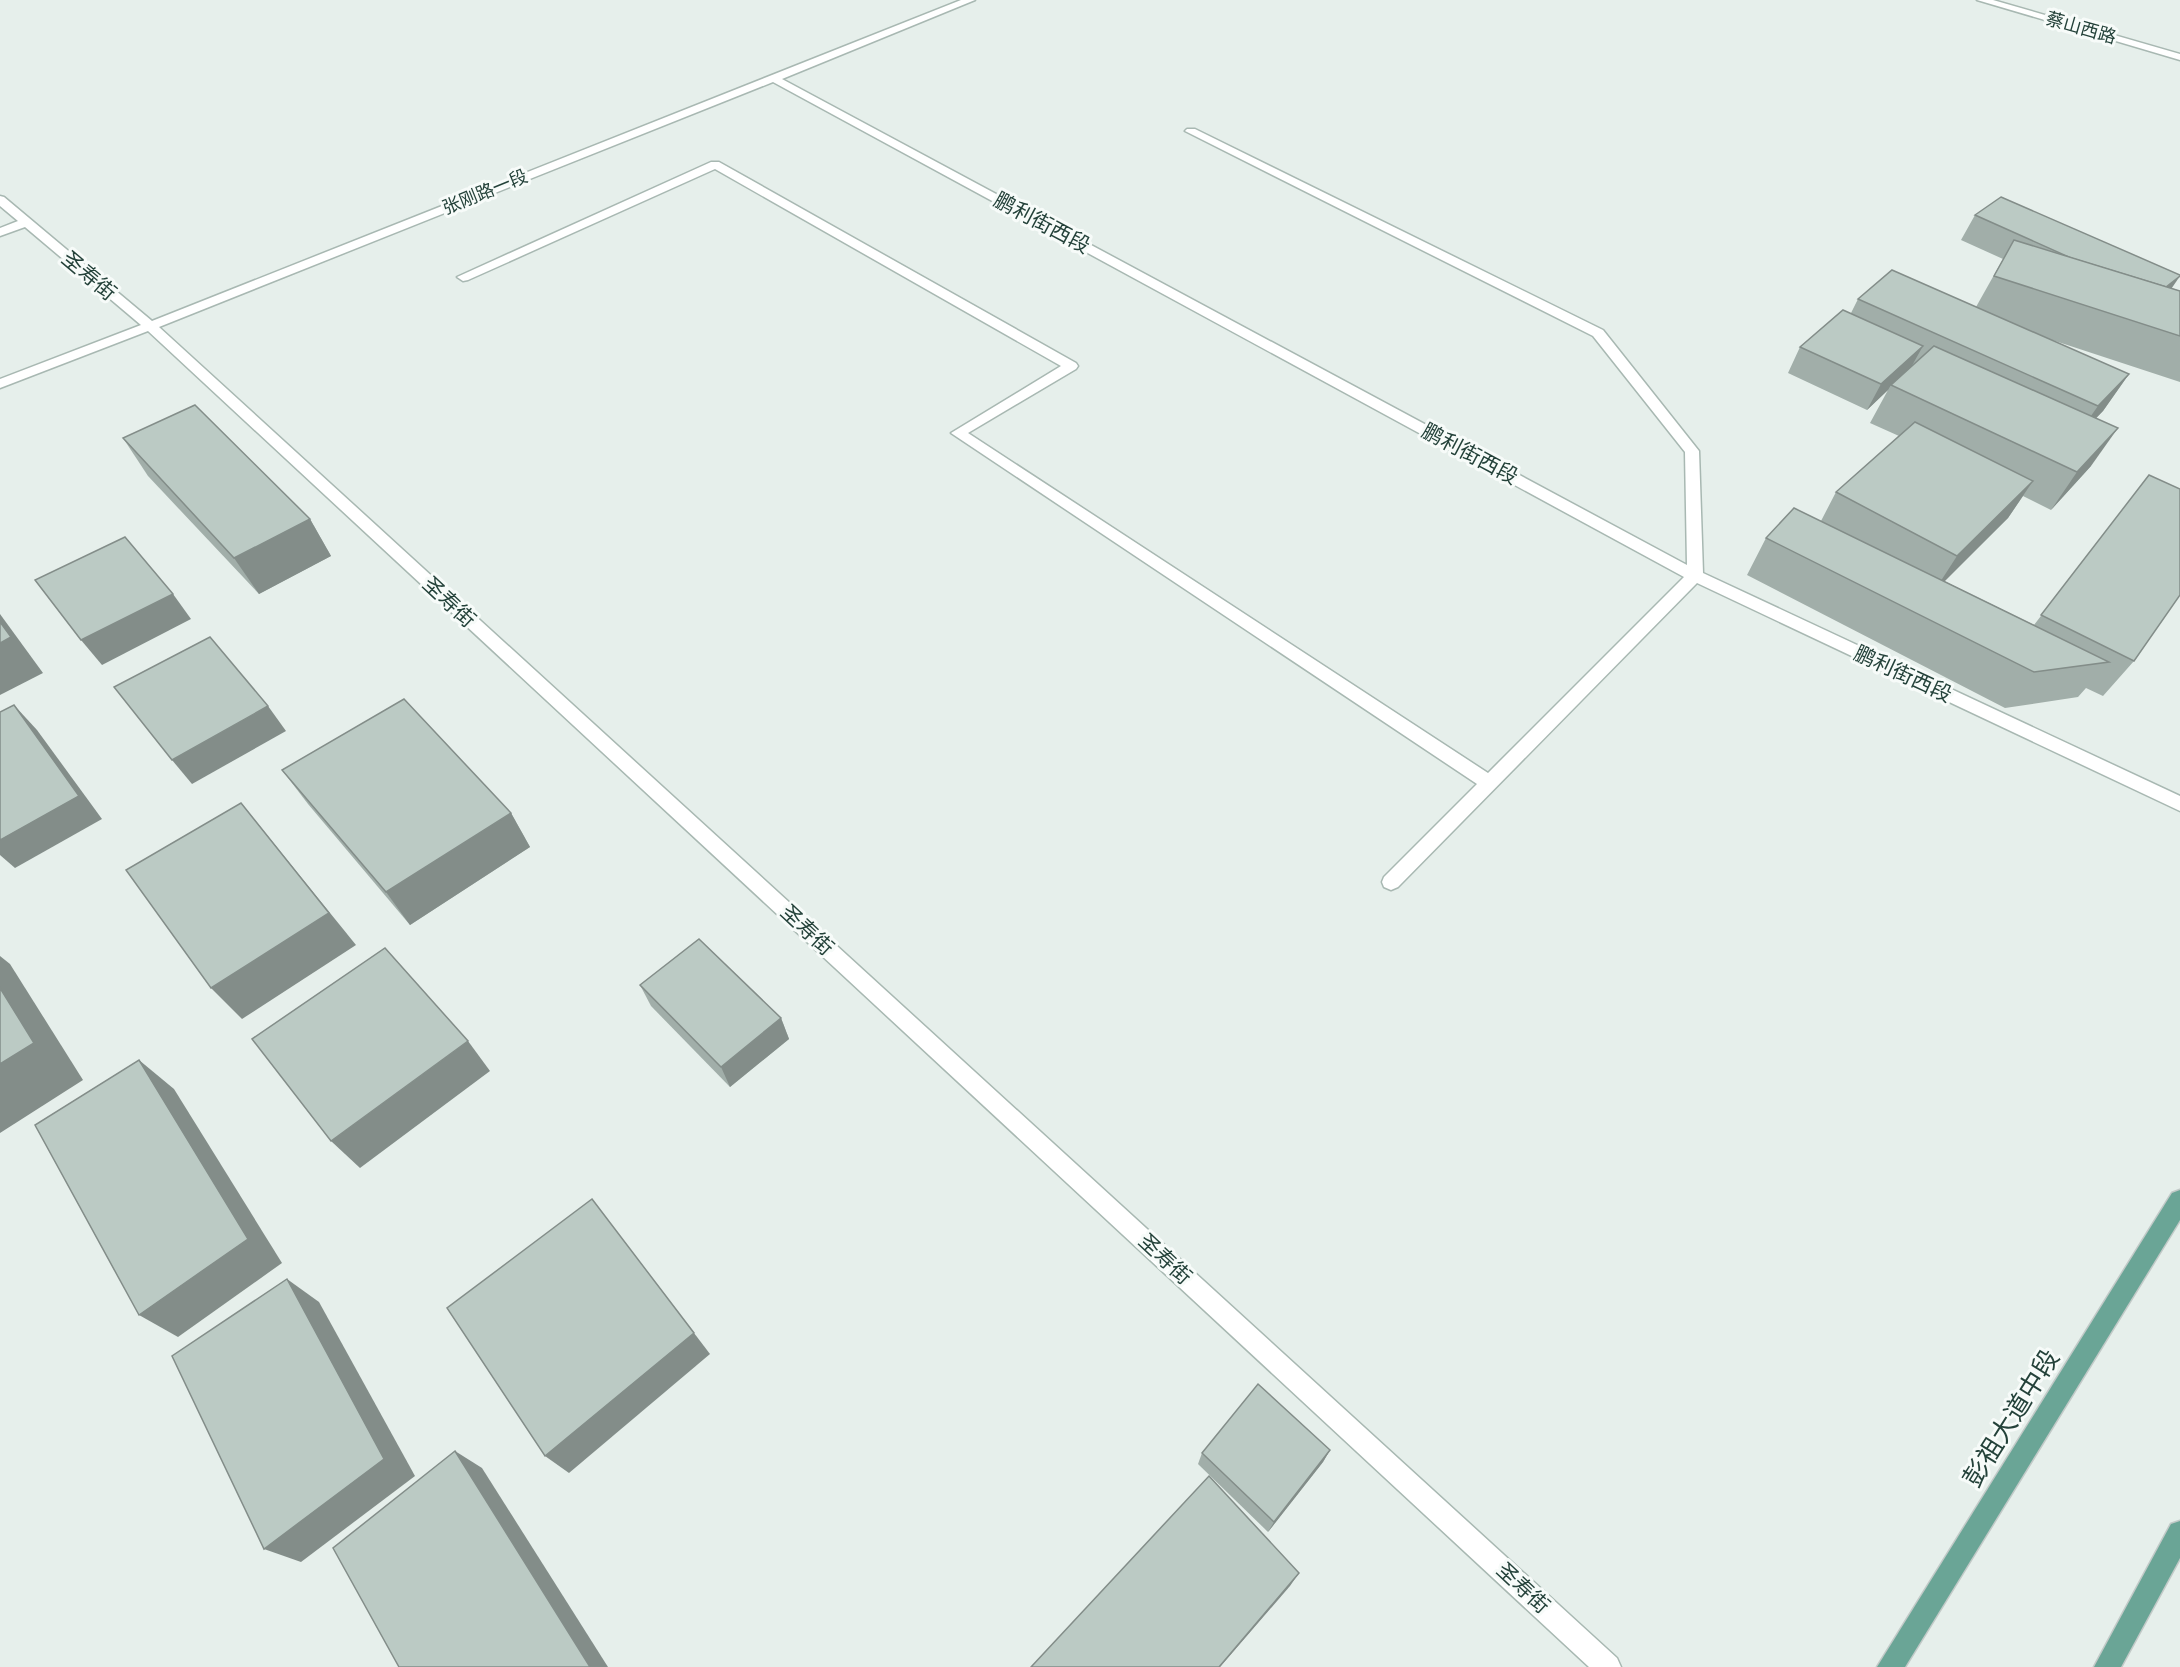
<svg xmlns="http://www.w3.org/2000/svg" width="2180" height="1667" viewBox="0 0 2180 1667" font-family="Rubik,'Noto Sans SC',sans-serif">
  <style>
    .lines { fill: none; stroke-linecap: round; stroke-linejoin: round }
    .minor-casing { stroke: #a8b8b2; stroke-width: 3 }
    .major-casing { stroke: #c2cac8; stroke-width: 3 }
    .minor { fill: #fff; fill-rule: evenodd }
    .major { fill: #6aa596; fill-rule: evenodd }
    .wall { fill: #a1aea9 }
    .shaded-wall { fill: #838d89 }
    .building { fill: #bbcac4; stroke: #838d89; stroke-width: 1.5 }
    .labels { text-anchor: middle; stroke-width: 6; stroke-linejoin: round; paint-order: stroke }
    .far-street-label { font-size: 18px; fill: #24423a; stroke: #f7fbf9 }
    .street-label { font-size: 21px; fill: #24423a; stroke: #f7fbf9 }
    .near-street-label { font-size: 26px; fill: #24423a; stroke: #f7fbf9 }
  </style>
  <rect width="100%" height="100%" fill="#e6efeb"/>
  <g class="lines">
    <g class="minor-casing">
      <g id="minor">
        <polygon points="961,0 975,0 782,79 1687,565 1685,452 1593,336 1185,131 1187,129 1195,129 1603,330 1699,451 1703,573 2180,796 2180,811 1697,583 1398,887 1391,890 1384,887 1382,882 1384,877 1477,784 951,433 1061,366 715,169 468,280 463,281 457,277 711,162 719,162 1076,363 1078,366 1076,369 968,433 1488,773 1684,577 773,82 159,327 1617,1658 1621,1667 1589,1667 148,331 0,388 0,379 141,325 25,227 0,236 0,228 18,221 0,206 0,196 4,197 152,321"/>
        <polygon points="1977,0 1993,0 2180,54 2180,60"/>
      </g>
    </g>
    <g class="major-casing">
      <g id="major">
        <polygon points="2180,1190 2180,1220 1905,1667 1877,1667 2172,1193"/>
        <polygon points="2180,1521 2180,1558 2121,1667 2094,1667 2171,1524"/>
      </g>
    </g>
    <use href="#minor" class="minor"/>
    <use href="#major" class="major"/>
  </g>
  <g class="wall">
    <polygon points="1975,215 2180,291 2180,382 2046,338 2129,374 2103,411 2096,418 2091,466 2051,510 2023,496 2008,518 1944,581 2034,625 2149,475 2134,661 2103,696 2086,688 2078,697 2005,708 1747,575 1766,538 1821,521 1836,492 1899,436 1870,423 1888,390 1867,410 1788,373 1800,347 1851,313 1858,299 1976,307 2003,259 1961,240"/>
    <polygon points="123,438 310,519 331,556 259,594 148,476"/>
    <polygon points="282,770 511,813 530,847 410,925 308,804"/>
    <polygon points="640,985 781,1018 789,1039 730,1087 651,1006"/>
    <polygon points="1330,1450 1323,1462 1268,1532 1198,1464 1202,1453"/>
  </g>
  <g class="shaded-wall">
    <polygon points="2180,276 2163,301 2156,295"/>
    <polygon points="1923,346 1909,371 1891,385 1888,390 1867,410 1881,384"/>
    <polygon points="2129,374 2103,411 2071,444 2098,406"/>
    <polygon points="2118,428 2091,466 2051,510 2077,472"/>
    <polygon points="2033,481 2008,518 1933,593 1957,556"/>
    <polygon points="310,519 331,556 259,594 234,558"/>
    <polygon points="173,594 191,619 102,665 81,640"/>
    <polygon points="0,614 43,673 0,695"/>
    <polygon points="14,705 37,730 102,819 15,868 0,855 0,840"/>
    <polygon points="268,706 286,731 192,784 172,760"/>
    <polygon points="241,803 356,945 242,1019 211,988"/>
    <polygon points="511,813 530,847 410,925 386,892"/>
    <polygon points="0,956 10,964 83,1080 0,1133"/>
    <polygon points="781,1018 789,1039 730,1087 721,1067"/>
    <polygon points="468,1041 490,1071 360,1168 331,1141"/>
    <polygon points="139,1060 174,1089 282,1263 178,1337 139,1315"/>
    <polygon points="592,1199 710,1354 569,1473 545,1456"/>
    <polygon points="287,1279 319,1302 415,1476 301,1562 264,1549"/>
    <polygon points="1330,1450 1323,1462 1268,1532 1274,1522"/>
    <polygon points="455,1451 482,1468 608,1667 590,1667"/>
    <polygon points="1299,1573 1290,1586 1220,1667 1219,1667"/>
  </g>
  <g class="building">
    <polygon points="2001,197 2180,275 2180,276 2166,287 2071,258 1975,215"/>
    <polygon points="2014,240 2180,291 2180,336 1994,276"/>
    <polygon points="1892,270 2129,374 2098,406 1858,299"/>
    <polygon points="1843,310 1923,346 1881,384 1800,347"/>
    <polygon points="1934,346 2118,428 2077,472 1891,385"/>
    <polygon points="195,405 310,519 234,558 123,438"/>
    <polygon points="1915,422 2033,481 1957,556 1836,492"/>
    <polygon points="2149,475 2180,489 2180,595 2134,661 2041,615"/>
    <polygon points="1794,508 2109,662 2034,672 1766,538"/>
    <polygon points="125,537 173,594 81,640 35,580"/>
    <polygon points="0,622 11,637 0,643"/>
    <polygon points="210,637 268,706 172,760 114,687"/>
    <polygon points="404,699 511,813 386,892 282,770"/>
    <polygon points="14,705 79,796 0,840 0,712"/>
    <polygon points="241,803 329,913 211,988 126,870"/>
    <polygon points="699,939 781,1018 721,1067 640,985"/>
    <polygon points="385,948 468,1041 331,1141 252,1039"/>
    <polygon points="0,988 34,1043 0,1064"/>
    <polygon points="139,1060 248,1239 139,1315 35,1125"/>
    <polygon points="592,1199 694,1333 545,1456 447,1308"/>
    <polygon points="287,1279 384,1459 264,1549 172,1356"/>
    <polygon points="1258,1384 1330,1450 1274,1522 1202,1453"/>
    <polygon points="455,1451 590,1667 399,1667 333,1548"/>
    <polygon points="1209,1476 1299,1573 1219,1667 1031,1667"/>
  </g>
  <g class="labels">
    <g class="far-street-label">
      <text transform="translate(2081 28) rotate(16)" y="6">蔡山西路</text>
      <text transform="translate(485 192) rotate(-22)" y="6">张刚路一段</text>
    </g>
    <g class="street-label">
      <text transform="translate(1042 223) rotate(28)" y="7">鹏利街西段</text>
      <text transform="translate(89 276) rotate(40)" y="7">圣寿街</text>
      <text transform="translate(1470 454) rotate(28)" y="7">鹏利街西段</text>
      <text transform="translate(449 602) rotate(43)" y="7">圣寿街</text>
      <text transform="translate(1903 674) rotate(25)" y="7">鹏利街西段</text>
      <text transform="translate(807 930) rotate(43)" y="7">圣寿街</text>
      <text transform="translate(1165 1259) rotate(43)" y="7">圣寿街</text>
      <text transform="translate(1523 1588) rotate(43)" y="7">圣寿街</text>
    </g>
    <g class="near-street-label">
      <text transform="translate(2011 1418) rotate(-58)" y="9">彭祖大道中段</text>
    </g>
  </g>
</svg>
